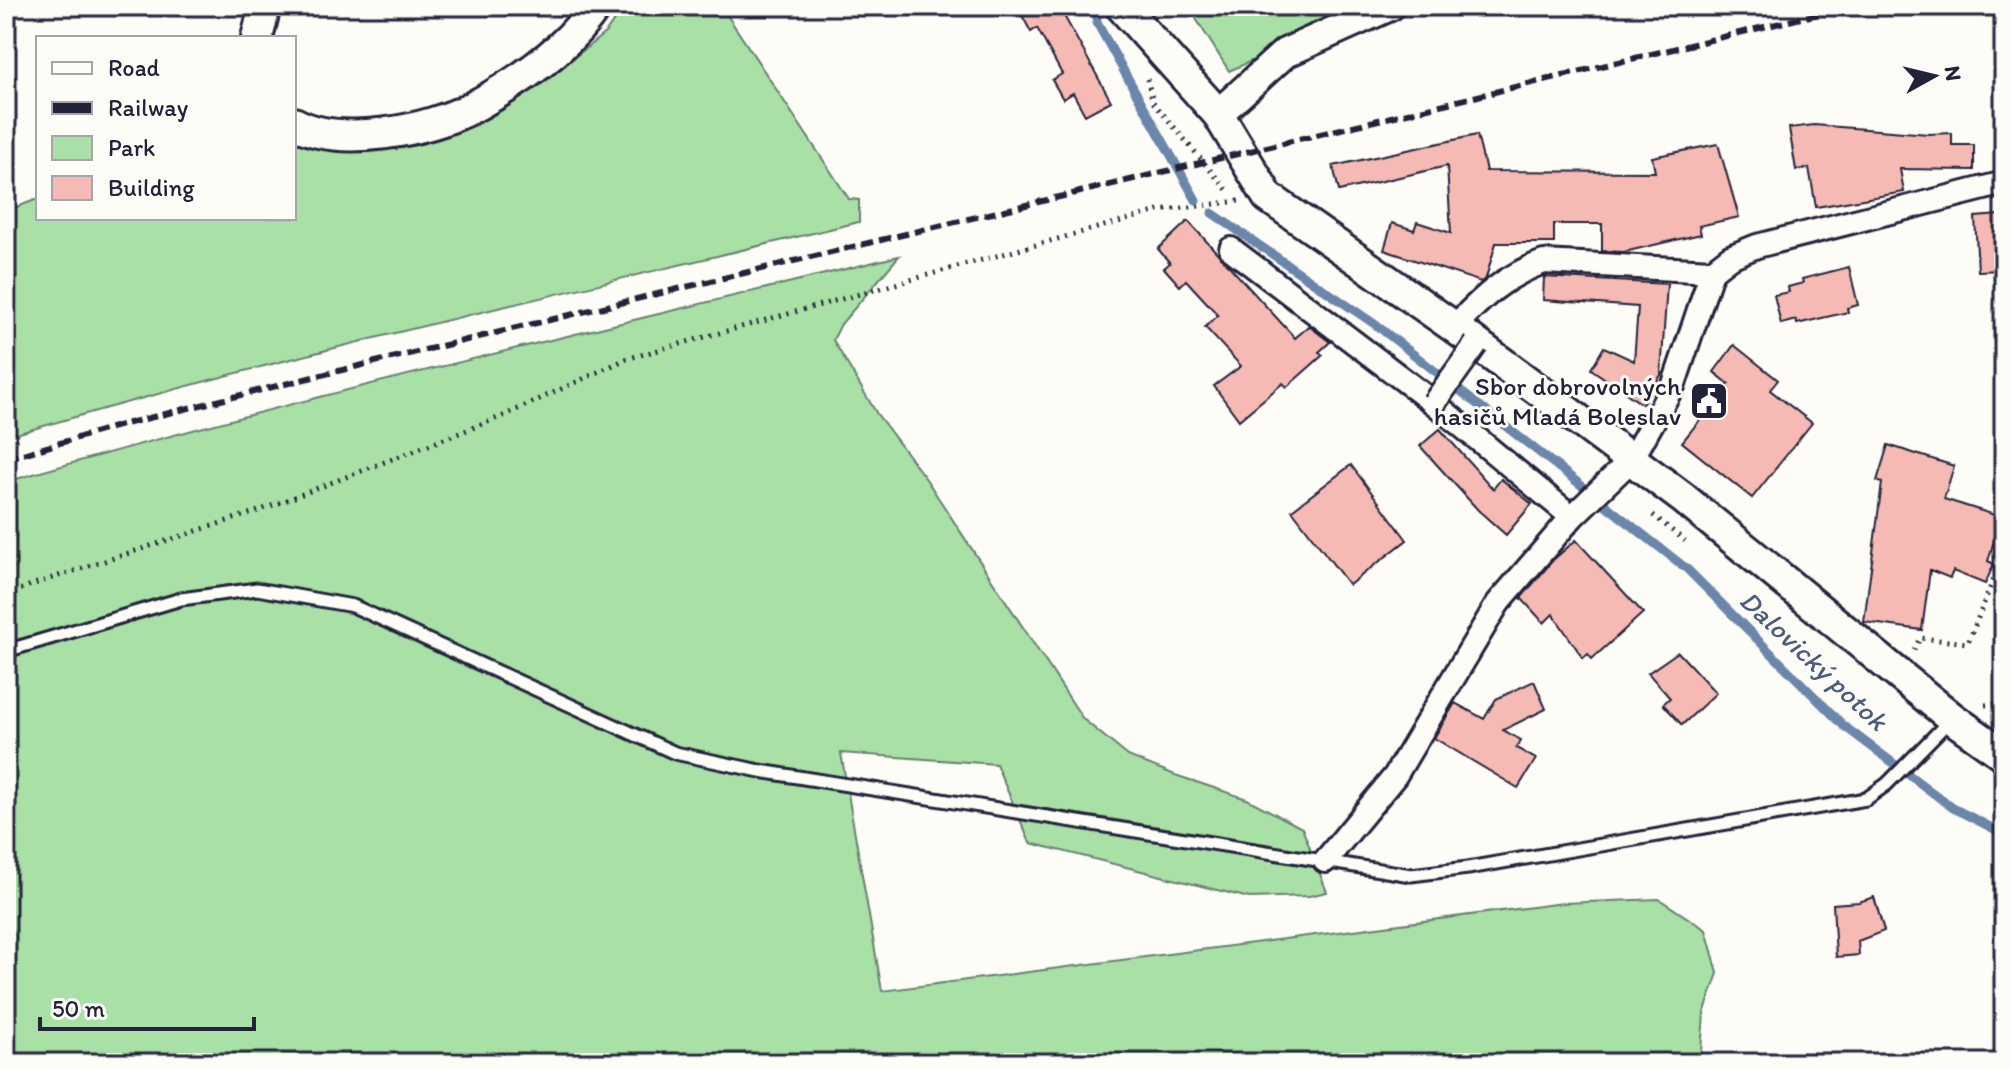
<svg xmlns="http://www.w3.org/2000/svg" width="2010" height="1069" viewBox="0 0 2010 1069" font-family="Itim,sans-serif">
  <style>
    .green { fill: #a8e0a5; stroke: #658170; stroke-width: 2 }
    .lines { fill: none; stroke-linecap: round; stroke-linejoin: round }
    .stream { stroke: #6b86ab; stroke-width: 9 }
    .building { fill: #f6bab4; stroke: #22223b; stroke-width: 2 }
    .service-casing { stroke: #22223b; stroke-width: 17 }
    .minor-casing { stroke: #22223b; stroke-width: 28 }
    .tertiary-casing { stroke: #22223b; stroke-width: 34 }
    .secondary-casing { stroke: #22223b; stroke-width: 36 }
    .path { stroke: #22223b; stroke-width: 5; stroke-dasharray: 2 6; stroke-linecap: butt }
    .service { stroke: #fdfcf7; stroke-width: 11 }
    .minor { stroke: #fdfcf7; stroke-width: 22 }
    .tertiary { stroke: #fdfcf7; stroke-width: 28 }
    .secondary { stroke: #fdfcf7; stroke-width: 30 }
    .rail { stroke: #22223b; stroke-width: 6; stroke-dasharray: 12 6; stroke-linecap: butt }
    .minor-bridge-casing { stroke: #22223b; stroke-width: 28; stroke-linecap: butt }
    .minor-bridge { stroke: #fdfcf7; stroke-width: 22 }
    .labels { text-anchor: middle; stroke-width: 6; stroke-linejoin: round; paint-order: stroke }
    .poi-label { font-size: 26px; fill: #22223b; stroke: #fdfcf7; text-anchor: end }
    .water-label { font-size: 28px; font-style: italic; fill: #4d5c7c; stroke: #fdfcf7 }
  </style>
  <rect width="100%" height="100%" fill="#fdfcf7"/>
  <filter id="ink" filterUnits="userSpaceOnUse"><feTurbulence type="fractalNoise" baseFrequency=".0125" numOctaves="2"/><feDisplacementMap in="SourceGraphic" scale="16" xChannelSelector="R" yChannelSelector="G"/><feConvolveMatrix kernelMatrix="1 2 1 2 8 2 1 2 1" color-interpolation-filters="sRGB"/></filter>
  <g filter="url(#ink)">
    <g class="green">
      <path d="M624,6H721L849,199L859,200V222C574,291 287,354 6,437V211L38,199V218H294V133L462,121L538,87L606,32Z"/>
      <polygon points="1188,6 1375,6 1229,71"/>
      <path d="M899,256L841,324L833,340L877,414L926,479L1083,719L1128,756L1175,775L1247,799L1302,828L1327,892L1309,896L1249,898L1030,843L996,764L841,753L882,991L1563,903L1659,899L1706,930L1718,973L1704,1014L1700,1063H6V482C301,396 601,329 899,256Z"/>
    </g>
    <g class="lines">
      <g class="stream">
        <polyline points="1096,6 1097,23 1196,200"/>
        <polyline points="1212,213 1376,325 1586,489"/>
        <polyline points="1603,503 1687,569 1844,726 1953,808 2004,834"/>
      </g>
    </g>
    <g class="building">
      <polygon points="1017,6 1077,6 1063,14 1111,101 1085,115 1073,93 1063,99 1052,80 1062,74 1037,28 1031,32"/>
      <polygon points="1814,125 1929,134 1952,133 1952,145 1974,145 1974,170 1900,169 1904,192 1816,207 1809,168 1796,170 1789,128"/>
      <polygon points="1477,135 1486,171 1655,172 1652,157 1718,144 1739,217 1699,226 1701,234 1624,252 1602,251 1602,224 1554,224 1554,243 1496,243 1486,278 1481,282 1384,250 1392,223 1414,230 1417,222 1451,233 1447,166 1339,191 1333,166"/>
      <polygon points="2000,215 2003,270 1978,271 1975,217"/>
      <polygon points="1188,221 1295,338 1309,326 1330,342 1319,352 1323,355 1287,387 1283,383 1239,420 1214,386 1241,366 1205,327 1218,315 1186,280 1180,286 1164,268 1170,263 1158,249"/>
      <polygon points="1849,267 1858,305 1847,308 1848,312 1822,318 1797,324 1796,320 1781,324 1774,295 1789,292 1788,287 1803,283 1802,279"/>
      <polygon points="1544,277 1667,284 1661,375 1642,404 1591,369 1604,347 1634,361 1638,307 1543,300"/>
      <polygon points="1734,345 1778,380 1770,390 1812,423 1752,498 1682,442 1729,384 1714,372"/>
      <polygon points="1440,429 1493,489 1501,479 1532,504 1506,535 1478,510 1420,446"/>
      <polygon points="1888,445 1954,466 1944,499 2001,517 1988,561 1994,564 1985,584 1953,571 1950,578 1930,570 1922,630 1864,622 1882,483 1877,481"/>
      <polygon points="1351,465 1407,540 1349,585 1292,510"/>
      <polygon points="1576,540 1643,613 1592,659 1588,654 1583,658 1553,614 1544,623 1521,598 1553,560"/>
      <polygon points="1678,652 1716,693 1682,725 1663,704 1670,698 1648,673"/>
      <polygon points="1534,681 1546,709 1503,730 1521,740 1516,748 1536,759 1518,788 1434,738 1455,703 1484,719 1496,699"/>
      <polygon points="1874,897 1884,931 1858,941 1859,955 1836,957 1833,904 1859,902"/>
    </g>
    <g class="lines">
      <g class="service-casing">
        <polyline id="service" points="6,651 181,599 257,589 353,606 675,753 760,771 1411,875 1468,868 1866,799 1887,784 1951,719"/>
      </g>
      <g class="minor-casing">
        <g id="minor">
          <polyline points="1231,249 1434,403 1572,517"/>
          <path d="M1454,327C1482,298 1504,276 1544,262L1712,271L1730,257L1757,246L2004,183"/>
          <polyline points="1325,861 1395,776 1498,603 1572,517 1632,459 1674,384 1712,271"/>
        </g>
      </g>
      <g class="tertiary-casing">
        <polyline id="tertiary" points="1218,114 1285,53 1390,6"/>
      </g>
      <g class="secondary-casing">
        <g id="secondary">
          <polyline points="1121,6 1218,114 1268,197 1454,327 1683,498 1952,718 2004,755"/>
          <polyline points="257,38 265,6"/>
          <path d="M294,123C340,148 428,131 473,107C517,83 568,48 596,6"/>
        </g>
      </g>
      <g class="path">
        <polyline points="1147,79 1153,102 1227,190"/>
        <polyline points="1653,515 1685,541"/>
        <polyline points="6,596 31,585 261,510 503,416 626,359 1158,211 1239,201"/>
        <polyline points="1914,650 1920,638 1968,643 2004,553"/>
        <polyline points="1985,705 2004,703"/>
      </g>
      <use href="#service" class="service"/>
      <use href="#minor" class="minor"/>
      <use href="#tertiary" class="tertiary"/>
      <use href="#secondary" class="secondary"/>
      <polyline class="rail" points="6,459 121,425 309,378 1851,6"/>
      <g class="minor-bridge-casing">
        <polyline id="minor-bridge" points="1434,403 1476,344"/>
      </g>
      <use href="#minor-bridge" class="minor-bridge"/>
    </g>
  </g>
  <defs>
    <g id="civic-square" transform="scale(2)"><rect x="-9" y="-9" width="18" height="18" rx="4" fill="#22223b" stroke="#fdfcf7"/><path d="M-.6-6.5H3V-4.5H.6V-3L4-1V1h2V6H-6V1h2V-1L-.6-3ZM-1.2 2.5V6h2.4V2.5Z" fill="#fff"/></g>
  </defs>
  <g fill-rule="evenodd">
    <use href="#civic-square" x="1709" y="401"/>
  </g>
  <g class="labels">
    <g class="poi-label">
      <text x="1681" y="395">Sbor dobrovolných<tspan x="1681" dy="30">hasičů Mladá Boleslav</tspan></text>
    </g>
    <g class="water-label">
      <text transform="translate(1814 660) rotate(43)" y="10">Dalovický potok</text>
    </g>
  </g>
  <rect width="2010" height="1069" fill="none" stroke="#fdfcf7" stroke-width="32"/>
  <rect x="16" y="16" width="1978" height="1037" fill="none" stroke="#22223b" stroke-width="3" filter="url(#ink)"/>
  <rect x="36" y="36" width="260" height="184" fill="#fdfcf7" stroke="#a5a5ac" stroke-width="2"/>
  <rect x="52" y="62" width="40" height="12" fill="#fdfcf7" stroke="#a5a5ac" stroke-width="2"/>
  <text x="108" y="76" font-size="24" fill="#22223b">Road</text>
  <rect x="52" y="102" width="40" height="12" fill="#22223b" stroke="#a5a5ac" stroke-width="2"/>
  <text x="108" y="116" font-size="24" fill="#22223b">Railway</text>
  <rect x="52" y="136" width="40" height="24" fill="#a8e0a5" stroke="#a5a5ac" stroke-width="2"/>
  <text x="108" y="156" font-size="24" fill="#22223b">Park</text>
  <rect x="52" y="176" width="40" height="24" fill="#f6bab4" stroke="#a5a5ac" stroke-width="2"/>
  <text x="108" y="196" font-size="24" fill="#22223b">Building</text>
  <g transform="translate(1934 76) rotate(82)" stroke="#fdfcf7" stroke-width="6" paint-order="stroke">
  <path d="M0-6L14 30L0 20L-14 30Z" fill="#22223b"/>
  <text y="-12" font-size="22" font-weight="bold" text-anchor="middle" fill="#22223b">N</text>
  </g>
  <path d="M40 1017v12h214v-12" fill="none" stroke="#22223b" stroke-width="4"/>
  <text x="52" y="1017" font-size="24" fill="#22223b" stroke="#fdfcf7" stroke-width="6" paint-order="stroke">50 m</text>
</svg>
